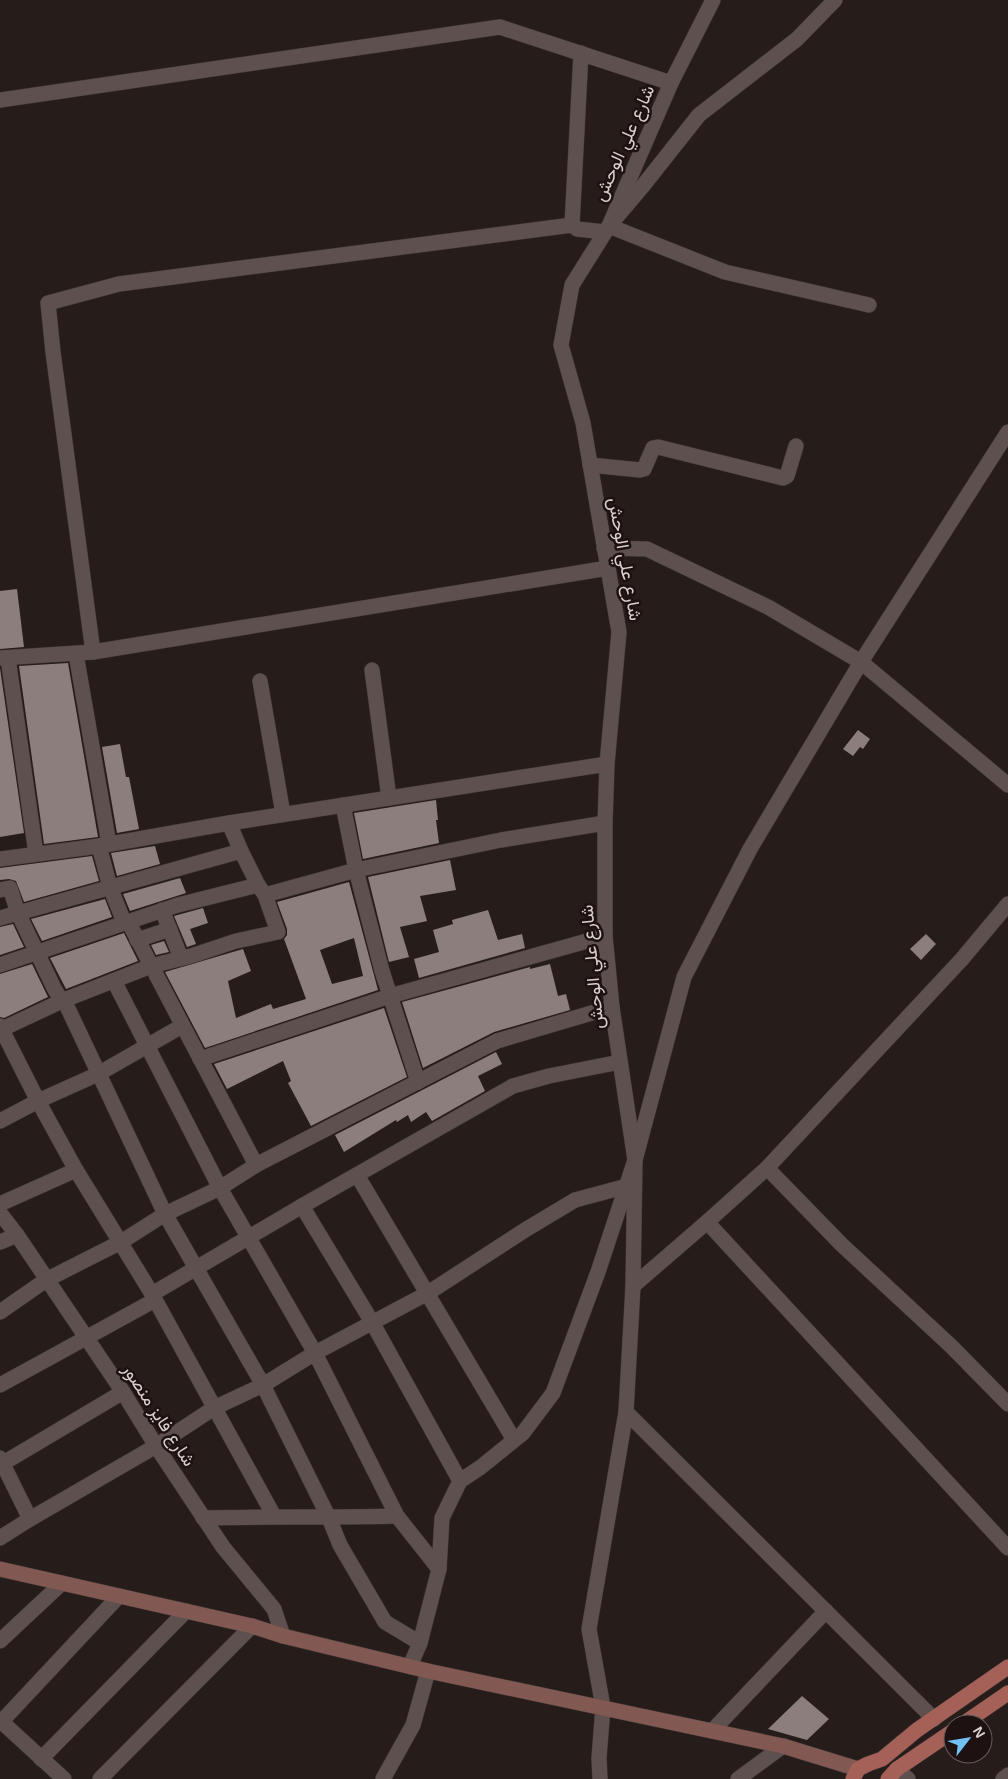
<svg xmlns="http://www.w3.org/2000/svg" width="1008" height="1779" viewBox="0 0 1008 1779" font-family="Helvetica,Vazirmatn,sans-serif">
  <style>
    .building { fill: #8c7e7c; fill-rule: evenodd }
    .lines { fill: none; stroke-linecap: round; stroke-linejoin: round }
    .minor-casing { stroke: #3f3635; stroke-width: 16 }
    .tertiary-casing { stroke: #3f3635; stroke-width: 16 }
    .secondary-casing { stroke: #3f3635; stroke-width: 16 }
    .primary-casing { stroke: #3f3635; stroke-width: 16 }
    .minor { stroke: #5d504e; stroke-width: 15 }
    .tertiary { stroke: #5d504e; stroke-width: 15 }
    .secondary { stroke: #815852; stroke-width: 15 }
    .primary { stroke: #a56157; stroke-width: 15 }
    .labels { text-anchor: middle; stroke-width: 5; stroke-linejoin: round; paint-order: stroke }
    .street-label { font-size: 18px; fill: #d8d0cf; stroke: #1d1211 }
  </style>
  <rect width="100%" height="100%" fill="#261c1a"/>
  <g class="building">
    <polygon points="17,589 24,647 0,649 0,591"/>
    <polygon points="68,663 98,837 44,844 19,666"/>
    <polygon points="0,668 24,833 0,837"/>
    <polygon points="858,730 870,739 863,749 860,747 853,756 843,749"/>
    <polygon points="120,744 126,777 129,777 139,829 117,833 102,747"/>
    <polygon points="436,800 438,820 436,820 439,843 363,859 354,813"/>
    <polygon points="155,846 160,864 117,876 111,853"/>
    <polygon points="92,856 99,881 24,902 16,881 9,879 0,880 0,868"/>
    <polygon points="450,860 456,890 420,896 427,921 400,927 409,957 389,962 368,877"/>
    <polygon points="180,878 186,893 130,911 123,894"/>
    <path d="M349,882L378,990L205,1048L165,972L243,949L251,971L228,981L236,1018L271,1004L273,1009L306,999L284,939L287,935V929L277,902ZM354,938L363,976L332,984L320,950Z"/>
    <polygon points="105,899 112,917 42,941 31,919"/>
    <polygon points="203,908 208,923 190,929 196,944 187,947 174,916"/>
    <polygon points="488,910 498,940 522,934 525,948 419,978 414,959 439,952 433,930 453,924 452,920"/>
    <polygon points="13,924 24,947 0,955 0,927"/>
    <polygon points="124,933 138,961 66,989 50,958"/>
    <polygon points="926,934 936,944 921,960 910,949"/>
    <polygon points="164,941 169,952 156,955 151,945"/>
    <polygon points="32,964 48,997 4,1018 0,1017 0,974"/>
    <polygon points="550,964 558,996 566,994 570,1010 494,1032 423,1068 402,1002 530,967 530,969"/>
    <polygon points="384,1008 407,1077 311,1126 288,1083 291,1081 283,1061 227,1089 214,1064"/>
    <polygon points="496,1052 502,1064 478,1076 485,1091 432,1121 426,1112 411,1122 408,1115 397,1122 396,1120 344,1152 335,1135"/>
    <polygon points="802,1696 829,1719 807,1740 768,1729"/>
  </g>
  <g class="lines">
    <g class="minor-casing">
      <g id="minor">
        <polyline points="835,0 797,39 699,115 642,187 609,226 725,272 869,305"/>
        <polyline points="581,53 572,225 577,229 605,232"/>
        <polyline points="0,100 500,27 671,83"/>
        <polyline points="590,465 640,470 644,469 653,448 658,447 783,478 787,476 796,446"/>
        <polyline points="604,548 647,549 768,607 861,662 1008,785"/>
        <polyline points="93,652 53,352 48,303 119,284 572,225"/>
        <polyline points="76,654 109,844"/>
        <polyline points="0,658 93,652 608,568"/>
        <polyline points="8,658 36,854"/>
        <polyline points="372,670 389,798"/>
        <polyline points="260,681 283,814"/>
        <polyline points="343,805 356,870 382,971 418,1082"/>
        <polyline points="229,823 241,851 258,885"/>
        <polyline points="99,846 110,887 124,922 130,925 256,1165"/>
        <polyline points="0,859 99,846 229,823 607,764"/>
        <polyline points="0,890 10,888 18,913 54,988 60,998 64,1000 165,1214 263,1385 329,1518 340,1545 385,1622 420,1643"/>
        <polyline points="265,895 356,870 501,840 605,823"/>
        <polyline points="162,910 181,958"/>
        <polyline points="0,918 241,851"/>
        <polyline points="137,940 170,929"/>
        <polyline points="0,965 178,905 258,885 265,895 278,932 236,941 191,956 151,966 64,1000 0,1030"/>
        <polyline points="114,981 220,1188 315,1353 397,1516 439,1569"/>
        <polyline points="0,1026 38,1101 76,1170 152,1294 274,1516"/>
        <polyline points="200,1059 390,996 605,936"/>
        <polyline points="0,1121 38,1101 98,1074 182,1026"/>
        <polyline points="767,1168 842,1245 951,1346 1008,1404"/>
        <polyline points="357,1175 514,1440"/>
        <polyline points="0,1204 76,1170"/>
        <polyline points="302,1206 372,1322 460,1481"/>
        <polyline points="0,1213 17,1235 123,1392 156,1446 223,1547 274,1609 283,1636"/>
        <polyline points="707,1222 1008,1548"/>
        <polyline points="0,1242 17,1235"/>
        <polyline points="633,1286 707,1222 767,1168 962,959 1008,904"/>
        <polyline points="152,1294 302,1206 513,1086 549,1076 620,1062"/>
        <polyline points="0,1312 46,1280 121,1242 165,1214 220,1188 256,1165 497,1041 612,1007"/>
        <polyline points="0,1385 155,1300"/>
        <polyline points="626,1412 934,1719"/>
        <polyline points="0,1458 30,1519"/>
        <polyline points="0,1465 123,1392"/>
        <path d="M203,1518C268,1516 332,1518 397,1516"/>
        <polyline points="0,1538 30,1519 156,1446 214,1408 263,1385 315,1353 428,1293 525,1230 575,1200 627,1186"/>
        <polyline points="0,1641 62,1583"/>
        <polyline points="410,1666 420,1643 439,1569 442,1518 460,1481 481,1467 523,1433 553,1393 598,1272 635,1160 684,977 750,849 861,662 1008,432"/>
        <polyline points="712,1731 826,1611"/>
        <polyline points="41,1759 186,1611"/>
        <polyline points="64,1779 4,1724 3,1720 119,1596"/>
        <polyline points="100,1779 252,1626"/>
        <polyline points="383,1779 413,1725 428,1671"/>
        <polyline points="600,1779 599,1758 603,1707 589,1629 626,1412 633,1286 635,1160 612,1007 605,936 605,823 607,764 619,632 583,423 561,345 572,285 609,226 671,83 713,0"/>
        <polyline points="738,1779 783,1746"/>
        <polyline points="1003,1779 1008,1775"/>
      </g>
    </g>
    <g class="tertiary-casing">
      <polyline id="tertiary" points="897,1769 908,1779"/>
    </g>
    <g class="secondary-casing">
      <polyline id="secondary" points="0,1569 252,1626 283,1636 428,1671 783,1746 858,1769"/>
    </g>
    <g class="primary-casing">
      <g id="primary">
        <polyline points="963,1724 1008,1693"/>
        <polyline points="853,1779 858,1769 868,1764 882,1759 917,1730 1008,1667"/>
        <polyline points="888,1779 897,1769 953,1731"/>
      </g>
    </g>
    <use href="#minor" class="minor"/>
    <use href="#tertiary" class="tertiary"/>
    <use href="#secondary" class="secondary"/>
    <use href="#primary" class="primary"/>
  </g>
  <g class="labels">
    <g class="street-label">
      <text transform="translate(624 143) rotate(-66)" y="6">شارع علي الوحش</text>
      <text transform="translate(625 559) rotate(80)" y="6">شارع علي الوحش</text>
      <text transform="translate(592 967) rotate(-95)" y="6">شارع علي الوحش</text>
      <text transform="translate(159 1415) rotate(57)" y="6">شارع فايز منصور</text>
    </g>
  </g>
  <g transform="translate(968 1739) rotate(59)"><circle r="24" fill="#1d1211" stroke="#685e5d"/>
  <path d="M0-4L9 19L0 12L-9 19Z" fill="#72c1f5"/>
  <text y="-8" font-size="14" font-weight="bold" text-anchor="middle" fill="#d8d0cf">N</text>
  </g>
</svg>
